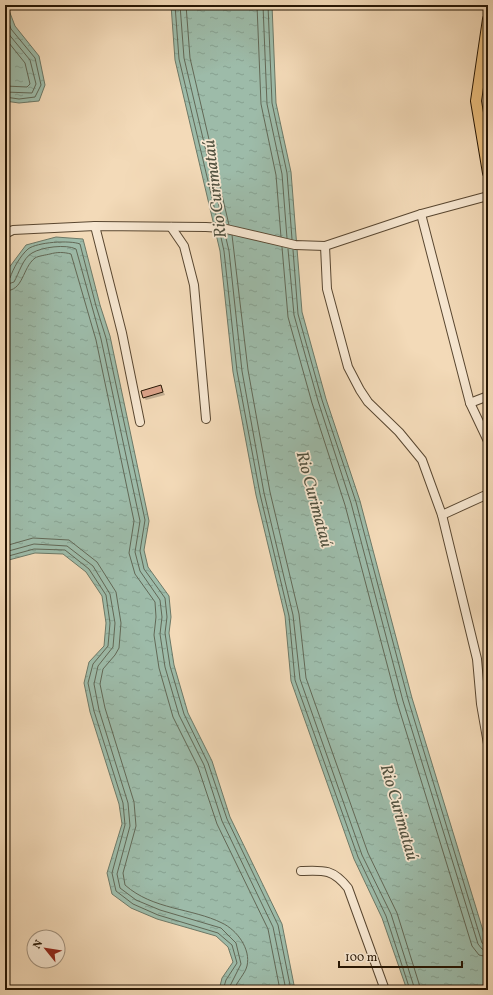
<svg xmlns="http://www.w3.org/2000/svg" width="493" height="995" viewBox="0 0 493 995" font-family="Vollkorn,serif">
  <style>
    .water { fill: url(#water-ripples); stroke: #6d7967 }
    .shadow { fill: #0003 }
    .lines { fill: none; stroke-linecap: round; stroke-linejoin: round }
    .shore { stroke: #626856; stroke-width: 1 }
    .building { fill: #dca38a; stroke: #261604 }
    .minor-casing { stroke: #594731; stroke-width: 10 }
    .major-casing { stroke: #261604; stroke-width: 12 }
    .minor { stroke: #f7e7d1; stroke-width: 8 }
    .major { stroke: #eabd7c; stroke-width: 10 }
    .labels { text-anchor: middle; stroke-width: 3.5; stroke-linejoin: round; paint-order: stroke }
    .water-label { font-size: 17px; font-style: italic; fill: #50503e; stroke: #f7e7d1 }
  </style>
  <defs>
    <pattern id="water-ripples" width="26" height="14" patternUnits="userSpaceOnUse"><rect width="26" height="14" fill="#9dbba9"/><path d="M2 4q2-2 4 0t4 0M15 11q2-2 4 0t4 0" fill="none" stroke="#87a090"/></pattern>
  </defs>
  <rect width="100%" height="100%" fill="#f3dab8"/>
  <filter id="stains"><feTurbulence type="fractalNoise" baseFrequency=".005" numOctaves="4"/><feColorMatrix values="0 0 0 0 .2 0 0 0 0 .09 0 0 0 0 .02 0 0 0 .5 -.17"/></filter>
  <radialGradient id="worn" r=".72"><stop offset=".6" stop-color="#630" stop-opacity="0"/><stop offset="1" stop-color="#630" stop-opacity=".3"/></radialGradient>
  <g class="water">
    <polygon points="5,5 7,5 15,26 39,56 45,85 39,101 19,103 5,101"/>
    <polygon points="171,5 272,5 276,103 291,172 302,312 326,399 360,501 412,698 488,947 488,990 407,990 382,918 354,859 291,681 285,616 256,495 233,372 220,251 175,60"/>
    <polygon points="56,237 83,239 100,305 110,336 149,521 144,550 148,567 169,596 171,617 169,633 174,665 188,713 212,761 230,817 282,924 295,990 219,990 222,978 233,962 228,947 216,936 157,919 131,908 112,894 107,873 122,824 119,804 90,712 84,683 89,662 104,646 106,623 102,596 86,572 63,554 35,553 5,561 5,288 8,269 26,245"/>
  </g>
  <polygon class="shadow" points="161,386 165,395 146,400 144,398 142,392"/>
  <g class="lines">
    <g class="shore">
      <polyline points="175,5 179,59 218,223"/>
      <polyline points="180,5 184,58 223,223"/>
      <polyline points="186,5 190,58 229,225"/>
      <polyline points="257,5 261,104 276,175 281,237"/>
      <polyline points="263,5 267,104 282,174 287,238"/>
      <polyline points="268,5 272,103 287,173 292,239"/>
      <polyline points="5,11 11,29 35,58 41,85 35,97 19,99 5,97"/>
      <polyline points="5,26 7,32 30,60 36,84 32,93 5,92"/>
      <polyline points="5,38 25,63 30,84 27,87 5,86"/>
      <polyline points="220,233 224,251 237,371 260,494 289,616 295,680 358,857 386,916 410,990"/>
      <polyline points="225,234 229,251 242,371 264,493 293,615 300,679 362,855 391,914 415,990"/>
      <polyline points="232,235 248,370 270,492 299,614 306,678 368,853 397,913 421,990"/>
      <polyline points="282,247 288,317 312,403 345,505 397,702 472,946 479,955 488,957"/>
      <polyline points="288,249 294,315 318,401 351,503 403,701 478,944 482,949 488,951"/>
      <polyline points="293,250 298,314 322,400 356,502 408,699 482,943 488,946"/>
      <path d="M5,280L10,278C13,269 20,256 28,249C37,242 70,240 80,244L96,306L106,338L145,520L140,551L144,569L165,598L167,617L165,633L170,666L184,714L208,763L227,819L278,925L291,990"/>
      <path d="M5,285L14,282C19,273 23,258 32,253C42,247 66,244 76,249L101,339L140,521L135,552L140,571L160,600L162,617L160,634L165,667L179,715L204,765L222,821L273,927L286,990"/>
      <path d="M5,291C24,291 22,268 35,258C38,256 46,255 50,254C57,252 64,252 71,254L96,340L134,521L129,553L135,574L155,602L156,617L154,635L159,668L173,717L198,767L217,824L268,929L280,990"/>
      <path d="M5,546L33,538L69,540L97,562L116,592L121,623L119,648L115,655L103,669L100,684L105,708L134,802L136,826L123,873L125,885C153,910 192,908 222,923C237,930 251,949 247,966C245,974 237,981 234,990"/>
      <polyline points="5,552 34,544 67,546 93,566 110,594 115,623 113,647 98,666 94,684 99,710 128,803 130,826 117,874 120,888 136,900 160,910 221,928 236,943 241,964 228,990"/>
      <polyline points="5,557 34,549 65,550 89,569 106,595 110,623 108,646 93,664 88,683 94,711 123,803 125,825 112,873 116,891 133,904 158,915 218,933 232,945 237,963 226,980 223,990"/>
    </g>
  </g>
  <polygon class="building" points="161,385 163,392 143,398 141,391"/>
  <g class="lines">
    <g class="minor-casing">
      <g id="minor">
        <polyline points="421,214 470,403 488,441"/>
        <polyline points="95,226 122,333 140,422"/>
        <polyline points="171,227 184,246 194,285 206,419"/>
        <polyline points="5,234 13,230 95,226 206,227 222,228 295,245 325,246 421,214 488,196"/>
        <polyline points="325,246 327,289 348,367 360,390 368,402 399,432 422,460 442,515 477,659 481,704 488,744"/>
        <polyline points="470,403 488,396"/>
        <polyline points="442,515 488,494"/>
        <path d="M301,871C324,870 333,869 348,888L385,990"/>
      </g>
    </g>
    <g class="major-casing">
      <polyline id="major" points="488,19 476,101 488,173"/>
    </g>
    <use href="#minor" class="minor"/>
    <use href="#major" class="major"/>
  </g>
  <g class="labels">
    <g class="water-label">
      <text transform="translate(214 189) rotate(-97)" y="6">Rio Curimataú</text>
      <text transform="translate(315 499) rotate(75)" y="6">Rio Curimataú</text>
      <text transform="translate(400 812) rotate(74)" y="6">Rio Curimataú</text>
    </g>
  </g>
  <rect width="493" height="995" fill="none" stroke="#f3dab8" stroke-width="20"/>
  <rect x="6" y="6" width="481" height="983" fill="none" stroke="#261604" stroke-width="2"/>
  <rect x="10" y="10" width="473" height="975" fill="none" stroke="#261604"/>
  <g transform="translate(46 949) rotate(300)"><circle r="19" fill="#f7e7d1" stroke="#a3937f"/>
  <path d="M0-3L7 15L0 10L-7 15Z" fill="#8f2418"/>
  <text y="-6" font-size="11" font-weight="bold" text-anchor="middle" fill="#261604">N</text>
  </g>
  <path d="M339 961v6h123v-6" fill="none" stroke="#261604" stroke-width="2"/>
  <text x="345" y="961" font-size="12" fill="#261604" stroke="#f7e7d1" stroke-width="3" paint-order="stroke">100 m</text>
  <rect width="100%" height="100%" filter="url(#stains)"/>
  <rect width="100%" height="100%" fill="url(#worn)"/>
</svg>
